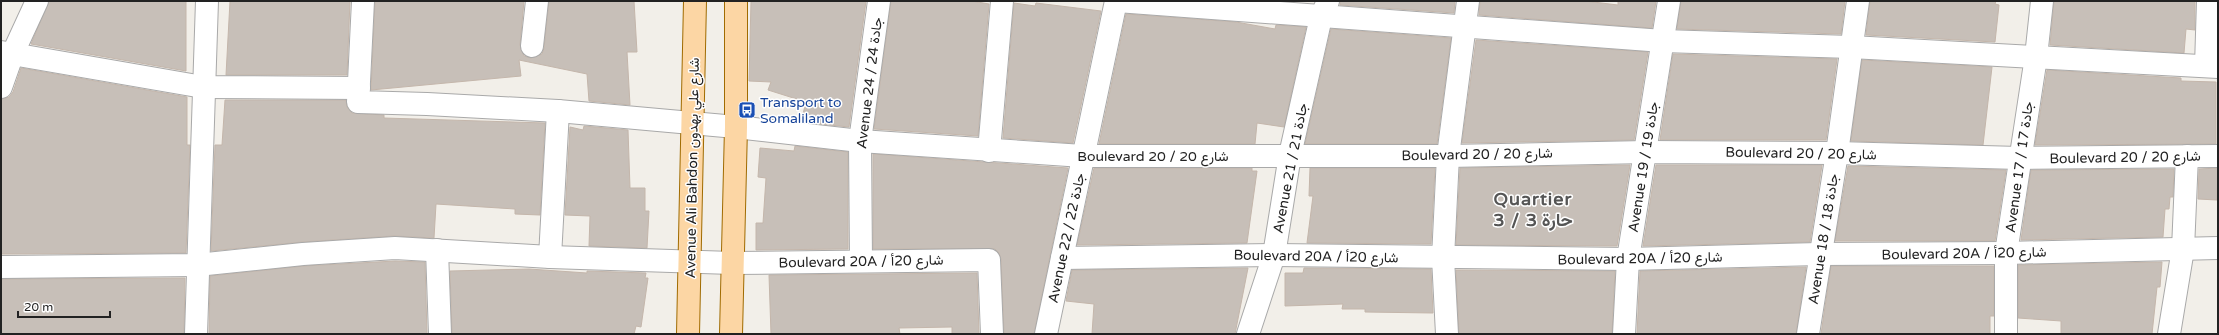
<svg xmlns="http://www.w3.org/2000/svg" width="2219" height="335" viewBox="0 0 2219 335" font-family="'Varela Round',Vazirmatn,sans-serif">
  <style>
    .building { fill: #c7bfb8; stroke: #c4b6ab }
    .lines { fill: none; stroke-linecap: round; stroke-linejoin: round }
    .minor-casing { stroke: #a9a9a9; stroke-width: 24 }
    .major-casing { stroke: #a06b00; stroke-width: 24 }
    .minor { stroke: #fff; stroke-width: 22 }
    .major { stroke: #fcd6a4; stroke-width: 22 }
    .labels { text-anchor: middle; stroke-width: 3; stroke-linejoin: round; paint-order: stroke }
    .street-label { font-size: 14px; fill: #222; stroke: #fff }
    .transit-label { font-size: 14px; fill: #164399; stroke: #fff; text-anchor: start }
    .district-label { font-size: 18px; font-weight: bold; letter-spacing: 1px; fill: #555; stroke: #fff }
  </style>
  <rect width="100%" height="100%" fill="#f2efe9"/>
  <g class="building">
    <polygon points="49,1 186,1 186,71 31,44"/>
    <polygon points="230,1 350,1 347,75 226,75"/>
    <polygon points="375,1 524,1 520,45 524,56 531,58 542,54 544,48 549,1 634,1 637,52 627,52 630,105 589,101 587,74 519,60 521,76 371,90"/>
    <polygon points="751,1 866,1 849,127 801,122 806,102 768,90 771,82 749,81"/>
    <polygon points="891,1 972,1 989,4 978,136 874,129"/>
    <polygon points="1340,1 1455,1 1454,13 1340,5"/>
    <polygon points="1480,1 1585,1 1618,5 1618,1 1656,1 1652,28 1479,15"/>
    <polygon points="1681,1 1845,1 1841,34 1677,29"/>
    <polygon points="1870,1 1996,1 1995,4 1999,5 1995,42 1866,35"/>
    <polygon points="2054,1 2195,1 2195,30 2186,29 2184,53 2050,45"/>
    <polygon points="1014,3 1035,6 1036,3 1101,11 1073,143 1003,138"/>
    <polygon points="1126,14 1236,22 1275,29 1276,25 1306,27 1284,127 1257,123 1255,144 1099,144"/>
    <polygon points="1331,29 1451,38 1437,144 1305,144"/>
    <polygon points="1476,40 1648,52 1634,140 1462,143"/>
    <polygon points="1673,54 1837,59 1826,140 1660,140"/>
    <polygon points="1862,60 1992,67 1983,145 1851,141"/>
    <polygon points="21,68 187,97 187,145 190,145 186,253 1,254 1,99 9,97 13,92"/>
    <polygon points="2047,70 2181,78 2181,81 2216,82 2216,144 2035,145"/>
    <polygon points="225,100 346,100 347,107 352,113 384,115 384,118 545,123 540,215 515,214 515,209 436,204 434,238 394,236 302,242 211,251 215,145 222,145"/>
    <polygon points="584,126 628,130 630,188 645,188 645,211 649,211 647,248 589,246 590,216 565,215 570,127 583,130"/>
    <polygon points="795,146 848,152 848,249 756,250 756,223 763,223 766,178 758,177 760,148 794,151"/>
    <polygon points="873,154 1068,168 1034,334 1004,334 1001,259 999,253 995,249 873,249"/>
    <polygon points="1630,165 1617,246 1456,245 1460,168"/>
    <polygon points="1656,165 1822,165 1810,242 1643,246"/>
    <polygon points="1848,166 2006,170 1995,241 1835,241"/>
    <polygon points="1094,168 1252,168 1252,171 1257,171 1247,243 1077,245"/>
    <polygon points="1310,168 1435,168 1431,244 1307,243 1313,196 1309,196"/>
    <polygon points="2218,168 2217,200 2198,199 2199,169"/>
    <polygon points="2174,169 2173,197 2170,197 2169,209 2165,209 2163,237 2021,240 2031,170"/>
    <polygon points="395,261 425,262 427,334 209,334 210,276 304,266"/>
    <polygon points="2162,262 2160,287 2157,287 2152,334 2061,334 2061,321 2018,318 2018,265"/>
    <polygon points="1831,266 1994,266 1994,316 1990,316 1990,334 1821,334"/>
    <polygon points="1806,267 1796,334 1637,334 1640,271"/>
    <polygon points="1248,268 1235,334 1092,334 1094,304 1066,301 1072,270"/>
    <polygon points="1304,268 1431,269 1433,313 1365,312 1365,309 1342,309 1343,304 1285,306 1285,273 1303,273"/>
    <polygon points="529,269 587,273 587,271 646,273 645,278 648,278 641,327 636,326 634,334 452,334 450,271"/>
    <polygon points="1456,270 1615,271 1612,334 1459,334"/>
    <polygon points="977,273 979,334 952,334 952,327 899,328 900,334 771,334 769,275"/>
    <polygon points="185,278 184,334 1,334 1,279"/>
  </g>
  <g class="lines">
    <g class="minor-casing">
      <g id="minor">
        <polyline points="363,1 358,102 427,104 558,111 736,127 860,141 1083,156 1448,156 1646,152 1837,153 2019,158 2218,156"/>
        <polyline points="1117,1 1663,41 1851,47 2218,67"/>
        <polyline points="532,46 537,1"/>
        <polyline points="1,52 203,87 359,88"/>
        <polyline points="2206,66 2208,1"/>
        <polyline points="1,87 13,53 37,1"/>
        <polyline points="989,151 1002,1"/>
        <polyline points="437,250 440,334"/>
        <polyline points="550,257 558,111"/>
        <polyline points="1062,258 1274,255 1628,259 1819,254 2006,253 2218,248"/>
        <polyline points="861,261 860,141 879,1"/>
        <polyline points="1,267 197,265 303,254 395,248 550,257 732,263 989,260 992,334"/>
        <polyline points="196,334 207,1"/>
        <polyline points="1046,334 1116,1"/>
        <polyline points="1248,334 1274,255 1290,155 1321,17 1328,1"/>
        <polyline points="1447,334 1443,258 1448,156 1468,1"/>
        <polyline points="1624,334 1628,259 1669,1"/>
        <polyline points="1808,334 1837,153 1858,1"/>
        <polyline points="2006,334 2006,253 2036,57 2042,1"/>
        <polyline points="2169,334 2183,249 2187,156"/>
      </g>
    </g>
    <g class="major-casing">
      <g id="major">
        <polyline points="688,334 695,1"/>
        <polyline points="731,334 736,127 736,1"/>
      </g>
    </g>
    <use href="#minor" class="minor"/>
    <use href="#major" class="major"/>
  </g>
  <defs>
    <g id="bus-square" transform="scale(0.9)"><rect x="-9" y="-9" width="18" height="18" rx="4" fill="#1a4fb4" stroke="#fff"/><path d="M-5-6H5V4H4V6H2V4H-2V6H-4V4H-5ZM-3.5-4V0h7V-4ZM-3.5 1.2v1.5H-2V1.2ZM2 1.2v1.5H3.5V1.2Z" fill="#fff"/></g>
  </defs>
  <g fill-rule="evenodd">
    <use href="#bus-square" x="747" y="110"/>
  </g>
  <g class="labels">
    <g class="street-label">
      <text transform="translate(869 83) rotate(-83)" y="5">Avenue 24 / جادة 24</text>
      <text transform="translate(1801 153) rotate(1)" y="5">Boulevard 20 / شارع 20</text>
      <text transform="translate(1477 154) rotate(-1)" y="5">Boulevard 20 / شارع 20</text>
      <text x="1153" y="161">Boulevard 20 / شارع 20</text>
      <text transform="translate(2125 157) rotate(-1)" y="5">Boulevard 20 / شارع 20</text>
      <text transform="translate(1643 167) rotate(-81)" y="5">Avenue 19 / جادة 19</text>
      <text transform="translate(2019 167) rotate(-82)" y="5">Avenue 17 / جادة 17</text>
      <text transform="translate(692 168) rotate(-89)" y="5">Avenue Ali Bahdon شارع علي بهدون</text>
      <text transform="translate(1290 168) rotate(-79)" y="5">Avenue 21 / جادة 21</text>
      <text transform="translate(1066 238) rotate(-78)" y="5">Avenue 22 / جادة 22</text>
      <text transform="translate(1823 239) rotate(-81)" y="5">Avenue 18 / جادة 18</text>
      <text transform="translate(1964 253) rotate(-1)" y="5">Boulevard 20A / شارع 20أ</text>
      <text transform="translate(1316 256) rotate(1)" y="5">Boulevard 20A / شارع 20أ</text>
      <text transform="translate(1640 258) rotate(-1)" y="5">Boulevard 20A / شارع 20أ</text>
      <text transform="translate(861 261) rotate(-1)" y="5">Boulevard 20A / شارع 20أ</text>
    </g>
    <g class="transit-label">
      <text x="760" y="107">Transport to<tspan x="760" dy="16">Somaliland</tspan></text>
    </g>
    <g class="district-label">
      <text x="1533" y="205">Quartier<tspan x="1533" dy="21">3 / حارة 3</tspan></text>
    </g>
  </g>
  <rect width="2219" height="335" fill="none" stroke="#222222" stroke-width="4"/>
  <path d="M18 311v6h92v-6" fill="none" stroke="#222222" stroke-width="2"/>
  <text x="24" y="311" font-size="12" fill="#222222" stroke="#ffffff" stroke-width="3" paint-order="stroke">20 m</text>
</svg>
